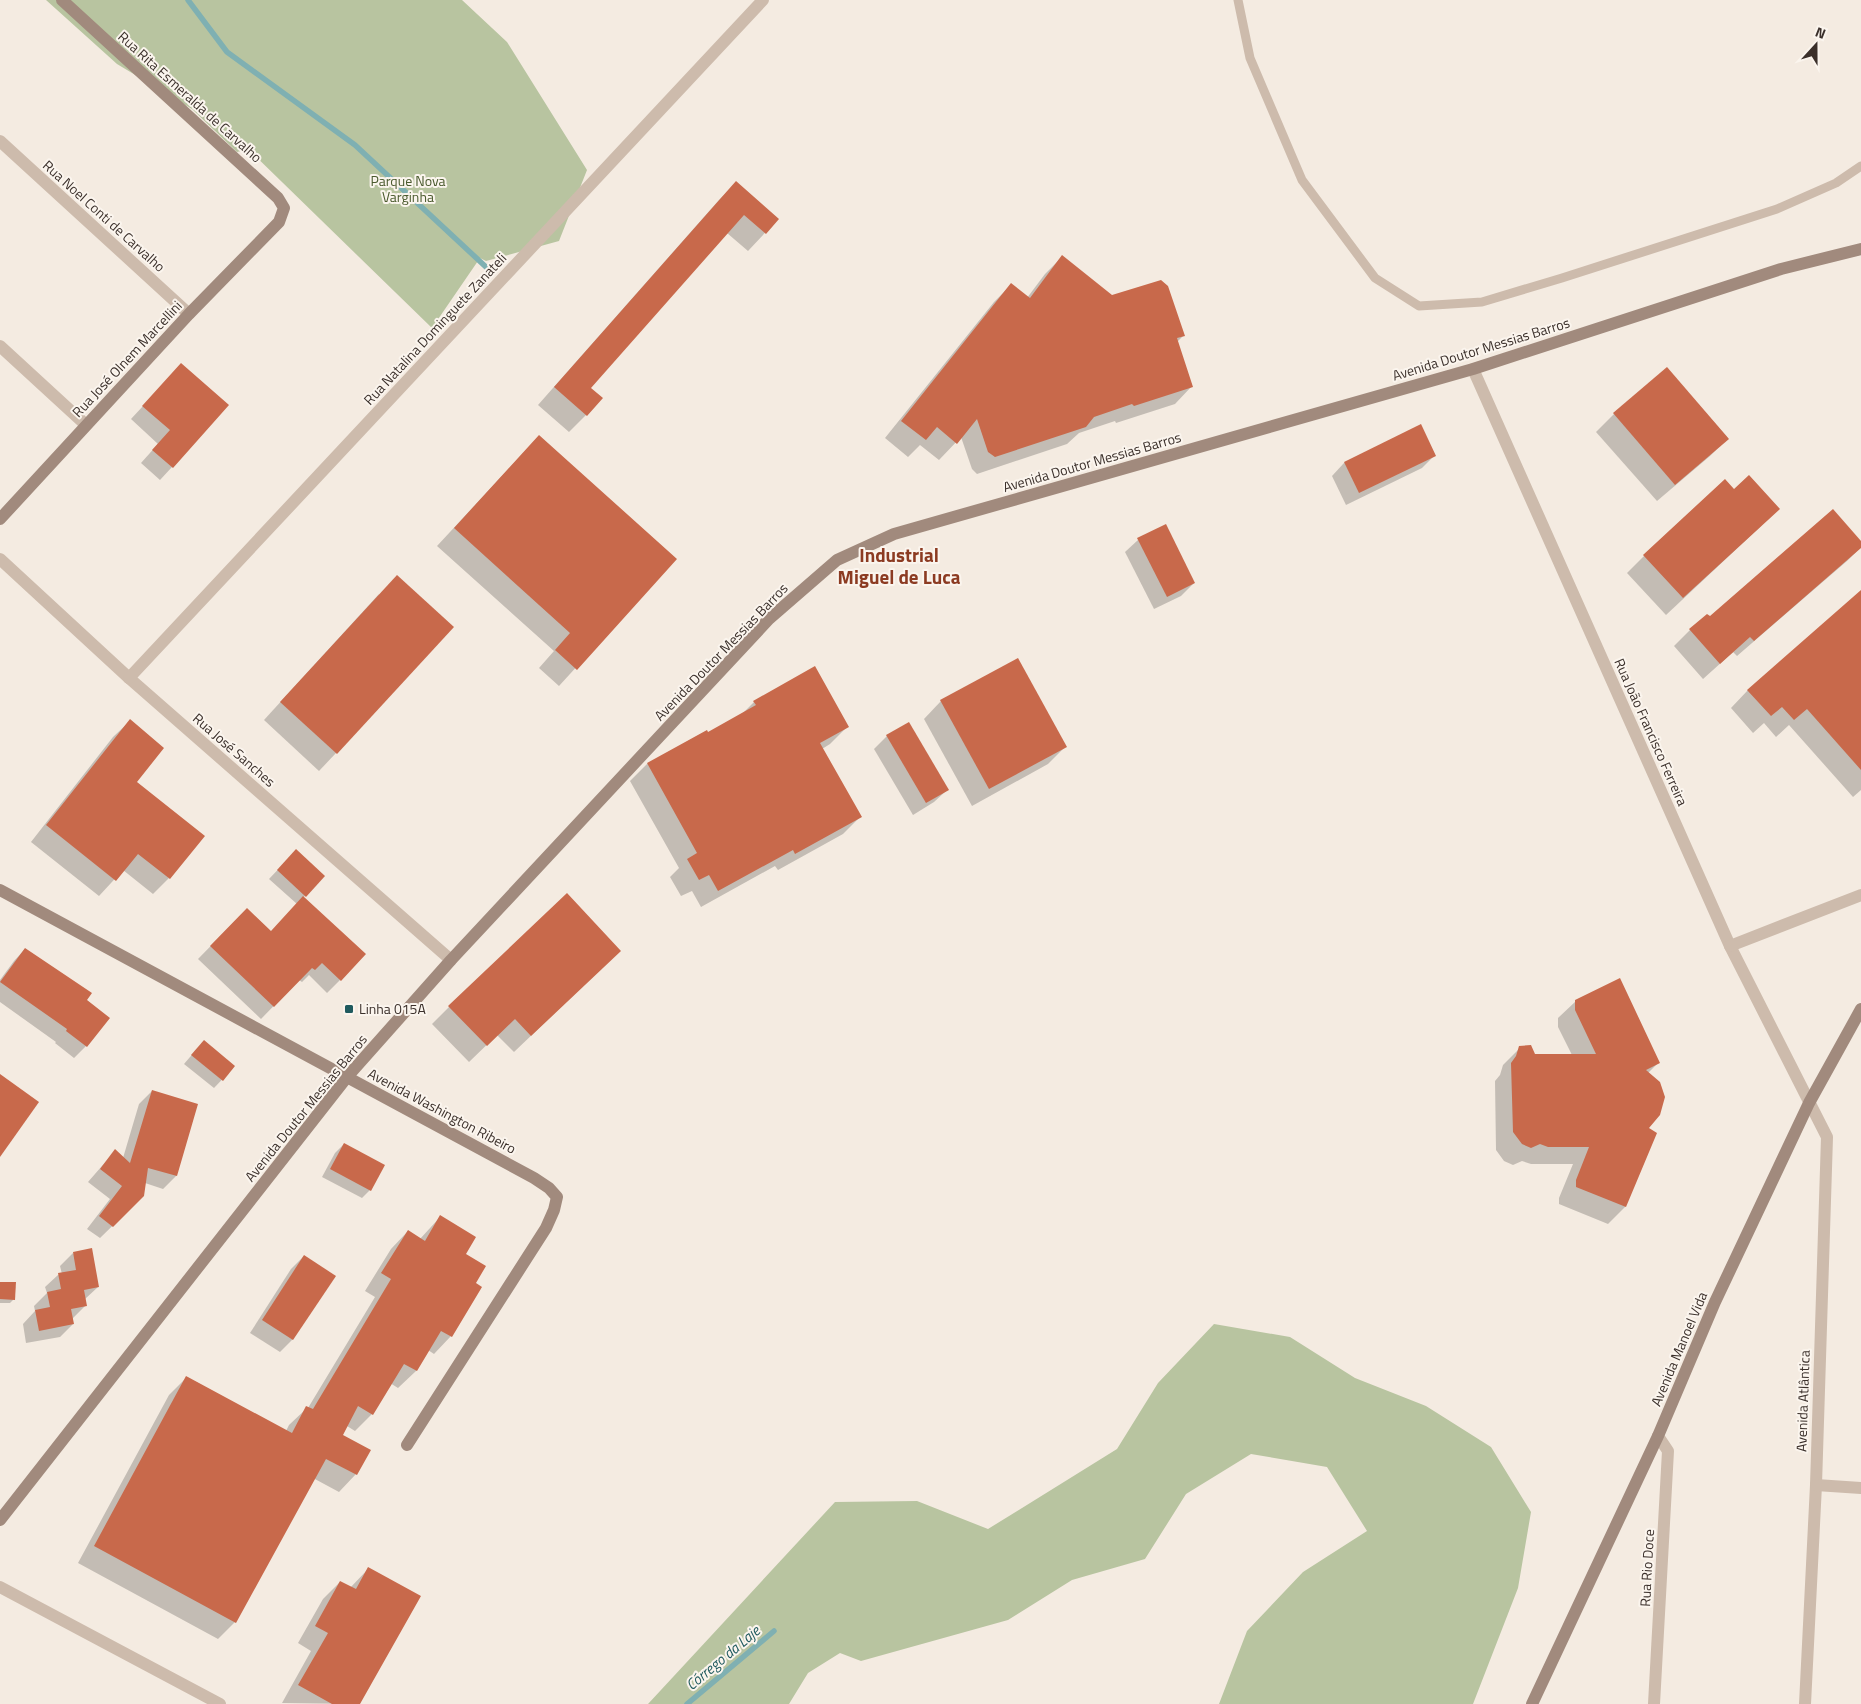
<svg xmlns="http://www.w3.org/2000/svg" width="1861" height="1704" viewBox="0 0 1861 1704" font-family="'Titillium Web',sans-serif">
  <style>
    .green { fill: #b8c4a0 }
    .shadow { fill: #0003 }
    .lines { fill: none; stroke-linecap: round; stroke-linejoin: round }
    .stream { stroke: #7fb0b2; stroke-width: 5.5 }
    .building { fill: #c8694b }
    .lane { stroke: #cdbbac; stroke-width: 9 }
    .street { stroke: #cdbbac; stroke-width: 12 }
    .secondary { stroke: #a18a7d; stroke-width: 12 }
    .poi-dot { fill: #1f5a5e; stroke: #fbf5ee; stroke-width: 2 }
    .labels { text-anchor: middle; stroke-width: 4; stroke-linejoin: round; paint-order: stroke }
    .street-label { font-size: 14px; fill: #3b302b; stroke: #fbf5ee }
    .park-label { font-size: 14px; fill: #4a5a2e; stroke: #fbf5ee }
    .poi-label { font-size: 14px; fill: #3b302b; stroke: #fbf5ee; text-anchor: start }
    .water-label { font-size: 15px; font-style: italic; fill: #1f5a5e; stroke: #fbf5ee }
    .district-label { font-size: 19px; font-weight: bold; fill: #8c3b22; stroke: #fbf5ee }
  </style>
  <rect width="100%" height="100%" fill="#f4ebe1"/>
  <g class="green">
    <polygon points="46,0 462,0 507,42 587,170 559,241 486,261 480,258 432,328 248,149 237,152 192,109 117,64"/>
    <polygon points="1214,1324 1290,1337 1355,1378 1426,1406 1491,1447 1531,1512 1518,1588 1473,1704 1219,1704 1247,1631 1303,1572 1367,1531 1327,1467 1251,1454 1186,1494 1145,1559 1072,1580 1008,1620 861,1661 840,1653 808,1673 789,1704 648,1704 835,1502 917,1501 988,1529 1117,1449 1158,1383"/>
  </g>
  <g class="shadow">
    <polygon points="736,183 778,219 748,251 727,233 589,388 586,415 569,432 538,405 719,200"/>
    <polygon points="1062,257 1112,297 1184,335 1177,342 1192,386 1175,404 1116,423 1115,421 1079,433 1067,444 977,474 972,469 961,437 939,460 920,445 908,457 885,438 994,302 1011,285 1027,298 1045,274"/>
    <polygon points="181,365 172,467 160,480 141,463 158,444 131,419"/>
    <polygon points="1667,369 1728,438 1710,456 1657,501 1596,432 1614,414"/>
    <polygon points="1420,426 1435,455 1422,468 1346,505 1332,476 1344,463"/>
    <polygon points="539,436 675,559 559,686 539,668 554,651 437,546"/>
    <polygon points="1761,526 1666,615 1627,573 1644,556"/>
    <polygon points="1138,540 1194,583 1181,596 1154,609 1125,552"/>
    <polygon points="1861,543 1861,547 1847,561 1737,656 1733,652 1703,679 1674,646 1690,630 1709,618"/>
    <polygon points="1861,592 1861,790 1853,797 1789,725 1776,737 1764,723 1753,733 1731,708 1748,690"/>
    <polygon points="379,594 336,753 319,771 264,720"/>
    <polygon points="941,701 1065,747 1048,764 972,806 924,719"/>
    <polygon points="754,702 847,727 830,744 822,749 860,817 843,834 778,870 775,866 701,907 692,891 681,896 670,877 679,868 630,781 647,764 706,731 707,734 740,716"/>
    <polygon points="130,721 135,782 169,878 153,894 123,870 99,896 31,842 113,737"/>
    <polygon points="887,736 947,790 934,802 913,815 874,749"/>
    <polygon points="288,859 323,876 303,898 340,980 327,993 309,975 302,982 299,980 261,1019 198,959 247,909 271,932 297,904 269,879"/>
    <polygon points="25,949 108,1018 86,1046 74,1058 55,1043 56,1042 0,1002 0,980 14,961"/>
    <polygon points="602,968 514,1052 497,1035 469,1062 432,1024 449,1007"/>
    <polygon points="1576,1001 1659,1062 1648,1073 1648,1128 1625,1207 1608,1224 1559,1204 1559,1198 1573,1164 1531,1164 1522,1161 1513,1165 1504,1161 1496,1150 1495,1081 1500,1075 1503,1065 1520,1048 1534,1055 1572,1055 1558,1027 1558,1018"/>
    <polygon points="196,1050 234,1067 214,1088 184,1064"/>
    <polygon points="152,1091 197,1105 176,1176 163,1189 145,1183 143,1196 100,1238 87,1229 110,1199 88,1182 115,1151 123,1158 139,1104"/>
    <polygon points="344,1144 370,1190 362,1198 322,1177 335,1153"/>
    <polygon points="441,1216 464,1254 474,1283 451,1336 434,1354 428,1350 416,1371 398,1388 390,1383 372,1414 355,1431 347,1426 342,1436 369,1450 356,1474 339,1492 313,1478 235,1622 218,1639 78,1563 169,1395 187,1377 286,1431 289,1425 307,1408 308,1408 375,1297 365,1291 391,1249 408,1231 420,1239"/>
    <polygon points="73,1253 98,1287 85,1299 86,1305 73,1318 73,1324 60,1337 26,1343 23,1324 35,1311 34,1306 47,1293 45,1287 58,1275 62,1274 60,1266"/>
    <polygon points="304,1256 334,1276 292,1340 280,1352 250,1333 291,1269"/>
    <polygon points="0,1283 14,1299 10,1303 0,1303"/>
    <polygon points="369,1568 359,1704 282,1703 311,1651 298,1643 323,1599 340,1582 350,1588"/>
  </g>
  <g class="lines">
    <g class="stream">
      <polyline points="188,0 227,52 355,145 486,267"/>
      <polyline points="687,1704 774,1631"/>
    </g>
  </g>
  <g class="building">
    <polygon points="736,181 779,219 766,234 744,215 591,388 603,398 587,416 554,387"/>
    <polygon points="1062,255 1112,295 1161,280 1168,286 1185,336 1177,338 1193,387 1134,406 1132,404 1094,417 1086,427 995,457 988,452 977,419 957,444 937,427 926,440 901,421 1011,283 1030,298"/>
    <polygon points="181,363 229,405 173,468 152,450 170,430 142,406"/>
    <polygon points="1667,367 1729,439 1675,485 1613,413"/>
    <polygon points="1421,424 1436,456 1359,493 1344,462"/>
    <polygon points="539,435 677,559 577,670 555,650 570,633 454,528"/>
    <polygon points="1749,475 1780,509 1683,598 1643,555 1725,479 1734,489"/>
    <polygon points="1833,509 1861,541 1861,548 1754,641 1750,637 1720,664 1689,629 1707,614 1710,616"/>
    <polygon points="1166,524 1195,583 1167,597 1137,538"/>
    <polygon points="397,575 454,627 337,754 280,702"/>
    <polygon points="1861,590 1861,770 1807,709 1794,720 1782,707 1771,716 1747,690"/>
    <polygon points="1018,658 1067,747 989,789 940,700"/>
    <polygon points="815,666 849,727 820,743 862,817 795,854 793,850 718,891 709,875 699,880 687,859 697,853 647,763 707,730 708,732 756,705 753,701"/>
    <polygon points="130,719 164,748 137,782 205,836 170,879 138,854 116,881 46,825"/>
    <polygon points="909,722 949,790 926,803 886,735"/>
    <polygon points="296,849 325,876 306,897 277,870"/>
    <polygon points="567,893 621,951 531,1036 515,1019 487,1046 448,1006"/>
    <polygon points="303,896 366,954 341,981 322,963 315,970 312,968 274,1007 210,946 247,908 271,931"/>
    <polygon points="25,948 92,993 87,1000 110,1018 87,1047 66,1031 67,1029 0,982"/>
    <polygon points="1620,978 1660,1063 1646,1070 1660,1082 1665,1097 1660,1115 1649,1128 1657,1133 1626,1207 1576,1187 1576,1180 1589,1147 1548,1147 1540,1144 1531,1148 1522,1144 1513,1132 1511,1063 1516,1056 1519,1046 1531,1045 1535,1054 1596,1054 1575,1010 1575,1000"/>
    <polygon points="204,1040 235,1066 223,1081 191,1055"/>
    <polygon points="0,1074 39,1102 0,1157"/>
    <polygon points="152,1090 198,1104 177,1176 148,1168 144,1196 113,1227 99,1216 122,1186 100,1169 115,1149 130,1163"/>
    <polygon points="344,1143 385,1165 371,1191 330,1169"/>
    <polygon points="440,1215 476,1237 466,1254 486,1266 476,1283 482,1287 452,1337 441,1331 417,1371 404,1364 373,1415 358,1406 343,1435 371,1450 357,1475 326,1459 236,1623 94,1546 186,1376 292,1433 306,1406 313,1409 391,1279 381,1273 408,1230 425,1241"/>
    <polygon points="92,1248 99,1287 84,1290 87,1306 71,1309 74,1324 39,1331 35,1310 50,1307 47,1292 61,1289 58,1273 76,1270 73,1252"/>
    <polygon points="304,1255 336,1276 293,1340 262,1320"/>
    <polygon points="0,1282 16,1282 15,1300 0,1299"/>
    <polygon points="368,1567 421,1596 360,1704 332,1704 298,1685 328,1633 315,1626 340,1581 356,1589"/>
  </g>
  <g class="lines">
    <polyline class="lane" points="1238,0 1250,58 1302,180 1375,278 1419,306 1482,302 1562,278 1777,209 1836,183 1861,166"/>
    <g class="street">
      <polyline points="0,141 189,314"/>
      <polyline points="0,346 86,425"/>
      <polyline points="1473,369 1730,946 1827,1137 1816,1485 1805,1704"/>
      <polyline points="0,559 129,678 451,960"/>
      <polyline points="129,678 763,0"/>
      <polyline points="1730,946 1861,895"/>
      <polyline points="1816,1485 1861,1488"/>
      <polyline points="0,1587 220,1704"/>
      <polyline points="1654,1704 1668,1451 1658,1436"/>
    </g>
    <g class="secondary">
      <polyline points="0,519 189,314 279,222 284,208 278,198 62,0"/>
      <polyline points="0,890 534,1178 549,1188 557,1197 554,1210 546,1228 407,1445"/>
      <polyline points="0,1520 347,1077 451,960 769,619 837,560 894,534 1473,369 1781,269 1861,249"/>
      <polyline points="1532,1704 1658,1436 1715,1302 1809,1103 1861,1009"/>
    </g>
  </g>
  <rect class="poi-dot" x="344" y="1004" width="10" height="10" rx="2.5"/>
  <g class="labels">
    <g class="street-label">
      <text transform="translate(190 97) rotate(42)" y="5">Rua Rita Esmeralda de Carvalho</text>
      <text transform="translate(104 216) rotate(42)" y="5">Rua Noel Conti de Carvalho</text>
      <text transform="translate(435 329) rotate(-47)" y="5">Rua Natalina Dominguete Zanateli</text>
      <text transform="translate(1481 349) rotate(-17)" y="5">Avenida Doutor Messias Barros</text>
      <text transform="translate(127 359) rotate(-47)" y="5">Rua José Olnem Marcellini</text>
      <text transform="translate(1092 462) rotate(-16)" y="5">Avenida Doutor Messias Barros</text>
      <text transform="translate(721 652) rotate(-46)" y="5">Avenida Doutor Messias Barros</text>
      <text transform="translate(1651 732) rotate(66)" y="5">Rua João Francisco Ferreira</text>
      <text transform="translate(234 750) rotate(41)" y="5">Rua José Sanches</text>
      <text transform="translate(306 1108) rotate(-51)" y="5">Avenida Doutor Messias Barros</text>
      <text transform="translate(442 1111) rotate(28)" y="5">Avenida Washington Ribeiro</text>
      <text transform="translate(1679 1349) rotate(-67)" y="5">Avenida Manoel Vida</text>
      <text transform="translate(1803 1401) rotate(-88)" y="5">Avenida Atlântica</text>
      <text transform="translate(1647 1568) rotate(-87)" y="5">Rua Rio Doce</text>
    </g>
    <g class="park-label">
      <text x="408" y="186">Parque Nova<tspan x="408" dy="16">Varginha</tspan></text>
    </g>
    <g class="poi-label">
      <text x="359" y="1014">Linha 015A</text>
    </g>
    <g class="water-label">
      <text transform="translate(723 1658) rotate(-40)" y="5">Córrego da Laje</text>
    </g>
    <g class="district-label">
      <text x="899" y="562">Industrial<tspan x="899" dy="22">Miguel de Luca</tspan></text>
    </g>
  </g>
  <g transform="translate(1816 45) rotate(21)" stroke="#fbf5ee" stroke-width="4" paint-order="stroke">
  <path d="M0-4L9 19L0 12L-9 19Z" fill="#3b302b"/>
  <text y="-8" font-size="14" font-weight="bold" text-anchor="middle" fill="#3b302b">N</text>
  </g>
</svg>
